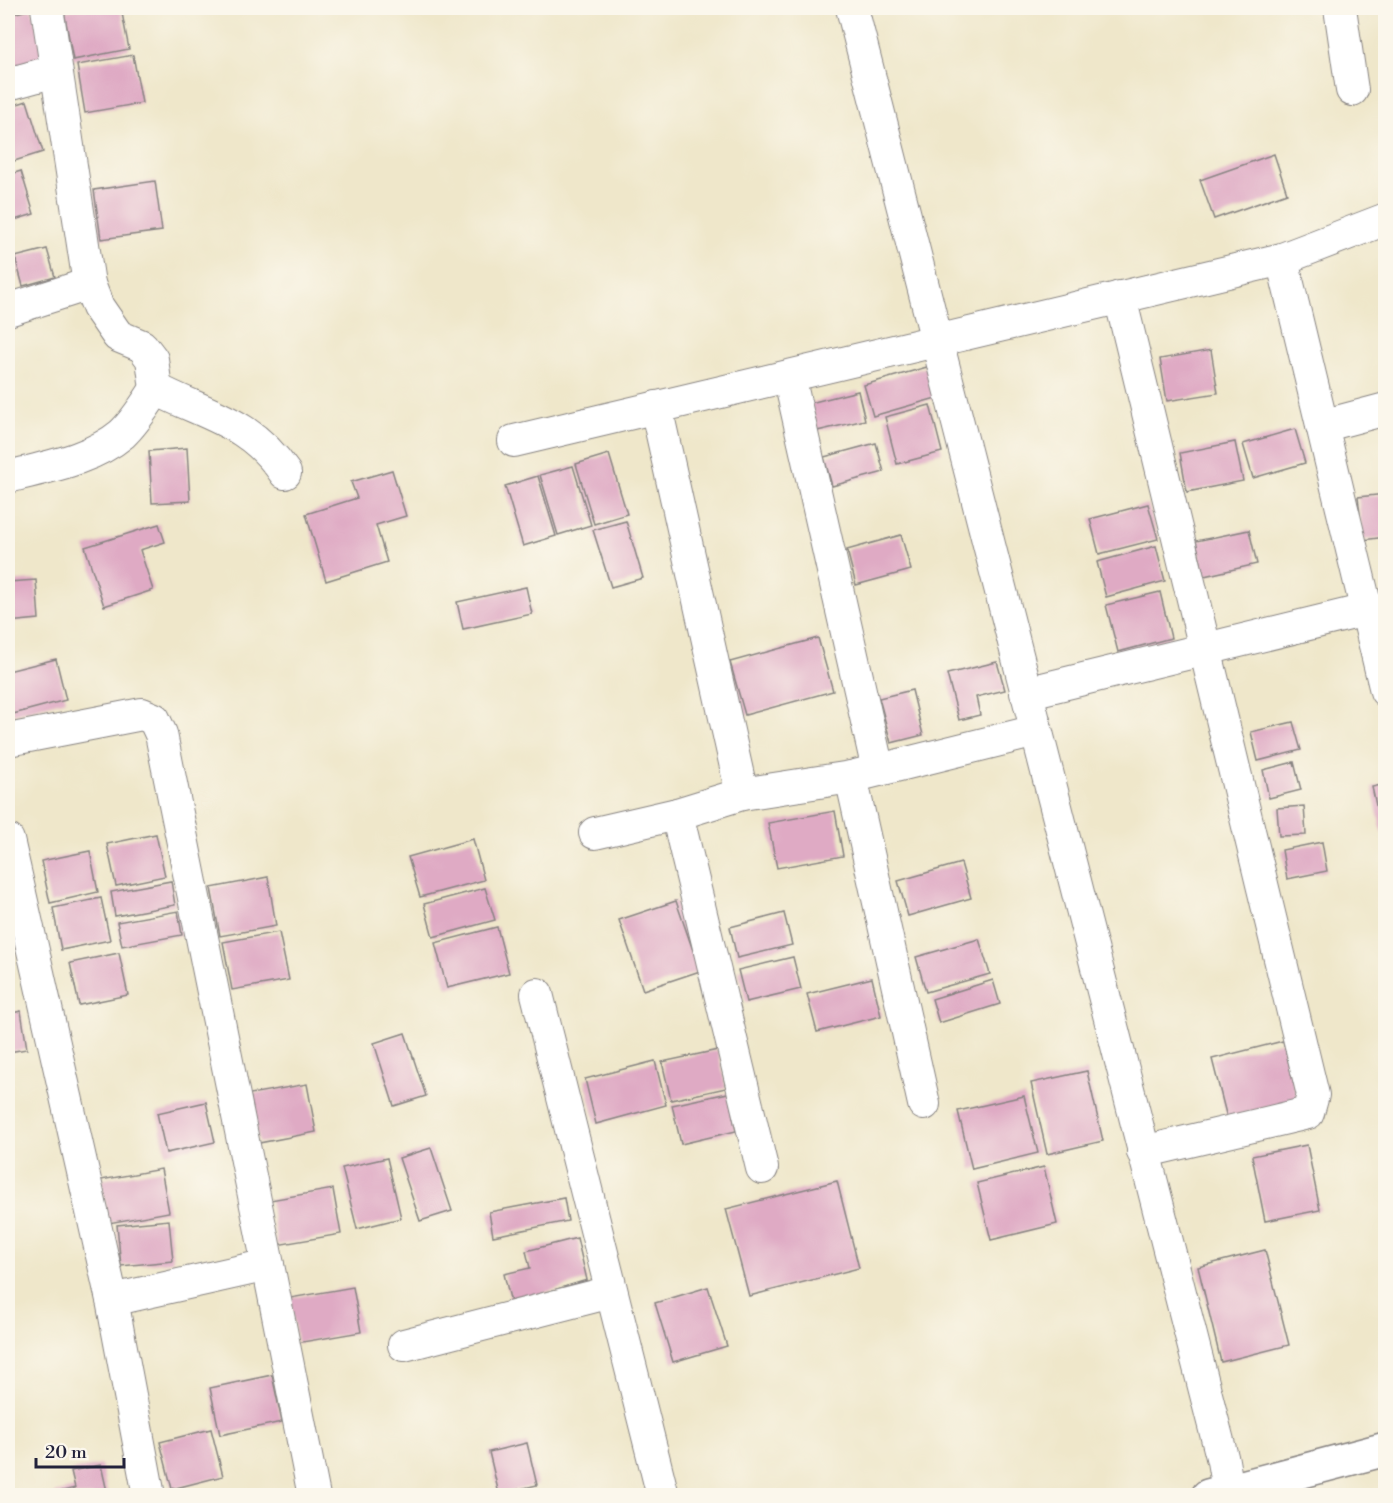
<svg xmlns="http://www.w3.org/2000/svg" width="1393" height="1503" viewBox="0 0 1393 1503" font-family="'Libre Bodoni',serif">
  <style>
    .building { fill: #dfaac4 }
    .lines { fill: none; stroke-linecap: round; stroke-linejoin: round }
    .minor-casing { stroke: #888482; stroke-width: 34 }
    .tertiary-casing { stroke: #888482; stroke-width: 36 }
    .minor { stroke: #fff; stroke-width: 32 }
    .tertiary { stroke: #fff; stroke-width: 33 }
  </style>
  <rect width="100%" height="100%" fill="#fbf7ec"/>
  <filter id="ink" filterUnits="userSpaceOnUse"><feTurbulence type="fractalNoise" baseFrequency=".0167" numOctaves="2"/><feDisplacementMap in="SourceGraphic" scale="12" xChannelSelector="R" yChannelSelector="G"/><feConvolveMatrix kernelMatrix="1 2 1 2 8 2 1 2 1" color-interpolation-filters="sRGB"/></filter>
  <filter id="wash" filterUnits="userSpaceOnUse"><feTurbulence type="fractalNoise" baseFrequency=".008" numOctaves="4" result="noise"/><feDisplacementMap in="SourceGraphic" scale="24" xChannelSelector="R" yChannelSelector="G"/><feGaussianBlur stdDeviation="1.35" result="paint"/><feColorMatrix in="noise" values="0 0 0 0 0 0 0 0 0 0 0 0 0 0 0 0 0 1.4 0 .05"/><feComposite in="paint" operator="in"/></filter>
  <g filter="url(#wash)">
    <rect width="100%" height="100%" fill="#efe7ca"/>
    <g id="blocks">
      <g class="building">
        <polygon points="84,8 121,8 129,49 73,60 64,11"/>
        <polygon points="32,9 47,65 14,73 8,49 8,15"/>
        <polygon points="133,55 142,103 85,113 77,65"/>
        <polygon points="27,101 43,152 8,163 8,107"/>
        <polygon points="1274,154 1287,193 1214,219 1200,180"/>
        <polygon points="21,171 34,214 8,222 8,175"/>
        <polygon points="155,181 162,231 101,239 94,190"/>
        <polygon points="9,245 15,274 8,275 8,246"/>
        <polygon points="47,249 55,277 23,286 15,257"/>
        <polygon points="1211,350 1218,393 1167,401 1160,359"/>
        <polygon points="934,365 943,396 873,416 864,385"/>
        <polygon points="858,391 865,420 817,431 810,403"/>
        <polygon points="930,405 942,452 897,464 885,417"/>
        <polygon points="1295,429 1305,463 1253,478 1243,444"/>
        <polygon points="1235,442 1243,481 1187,492 1180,453"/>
        <polygon points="876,443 884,472 832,486 824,457"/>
        <polygon points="187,448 190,501 152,503 149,451"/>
        <polygon points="609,454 627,514 594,524 576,464"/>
        <polygon points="573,466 591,525 558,535 540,475"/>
        <polygon points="392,470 406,516 376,525 387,562 326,581 306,514 357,498 351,482"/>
        <polygon points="538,476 556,536 523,546 505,486"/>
        <polygon points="1386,494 1386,537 1363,540 1358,497"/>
        <polygon points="1148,504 1158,539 1099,554 1090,519"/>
        <polygon points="626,521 643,578 611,587 593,530"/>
        <polygon points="159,524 165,542 140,550 153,590 104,606 85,547"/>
        <polygon points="1249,530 1257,564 1204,576 1196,541"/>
        <polygon points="901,535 911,570 856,585 847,550"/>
        <polygon points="1156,546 1165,581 1106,597 1097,562"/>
        <polygon points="36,580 39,619 8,622 8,582"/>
        <polygon points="526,587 532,614 463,629 457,602"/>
        <polygon points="1160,592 1171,638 1118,652 1106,605"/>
        <polygon points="818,638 833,691 745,715 730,662"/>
        <polygon points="56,659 66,700 13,714 8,691 8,671"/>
        <polygon points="997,662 1005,690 976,697 980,715 959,720 947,674"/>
        <polygon points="912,690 923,735 891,743 879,698"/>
        <polygon points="1293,722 1301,750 1258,761 1251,732"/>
        <polygon points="1294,762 1301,790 1269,798 1263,770"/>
        <polygon points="1386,784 1386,832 1382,833 1372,787"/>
        <polygon points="1304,806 1306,835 1279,836 1277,808"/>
        <polygon points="835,811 843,856 777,868 768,823"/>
        <polygon points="156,834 165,876 116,886 107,844"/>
        <polygon points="473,839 484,880 420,897 408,857"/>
        <polygon points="1322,842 1327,871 1287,879 1282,850"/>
        <polygon points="90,851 98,892 50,903 41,861"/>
        <polygon points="961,863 971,898 908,916 898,881"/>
        <polygon points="268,877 276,926 220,936 211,888"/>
        <polygon points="171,881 175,905 115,916 111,892"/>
        <polygon points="485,888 495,920 433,937 424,904"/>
        <polygon points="101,898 110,940 61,950 53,908"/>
        <polygon points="676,901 700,971 643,990 619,920"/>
        <polygon points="178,911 182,935 122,946 117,922"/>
        <polygon points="784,913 792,945 737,958 730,927"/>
        <polygon points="497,927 509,973 447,988 435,943"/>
        <polygon points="279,932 289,980 232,990 223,942"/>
        <polygon points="979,939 990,974 926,992 916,957"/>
        <polygon points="119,953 128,995 79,1005 70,963"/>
        <polygon points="793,957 801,989 746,1002 738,970"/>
        <polygon points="872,978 881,1016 817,1032 807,994"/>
        <polygon points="993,980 1000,1004 939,1023 932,999"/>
        <polygon points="21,1011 27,1049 8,1052 8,1014"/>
        <polygon points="405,1033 426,1096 394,1106 374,1043"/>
        <polygon points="1283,1041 1298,1100 1227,1118 1212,1059"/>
        <polygon points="718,1050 726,1088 671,1100 662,1062"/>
        <polygon points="655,1061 666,1105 596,1124 585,1079"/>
        <polygon points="1087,1071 1103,1141 1047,1154 1031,1083"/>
        <polygon points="307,1084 316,1132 259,1143 250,1094"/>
        <polygon points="728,1093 736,1131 681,1144 672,1105"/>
        <polygon points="1024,1096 1038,1153 972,1169 958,1111"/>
        <polygon points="206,1102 215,1142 166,1153 157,1113"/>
        <polygon points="1307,1145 1320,1210 1265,1221 1252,1156"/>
        <polygon points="431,1148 452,1211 420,1221 399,1158"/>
        <polygon points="387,1158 401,1218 357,1229 342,1168"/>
        <polygon points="1044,1167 1057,1224 991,1240 977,1183"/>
        <polygon points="161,1169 169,1212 109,1223 101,1180"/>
        <polygon points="837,1181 859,1268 749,1296 726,1209"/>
        <polygon points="333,1189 341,1234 277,1245 270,1200"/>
        <polygon points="564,1198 568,1221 493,1236 489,1212"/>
        <polygon points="169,1220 173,1261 121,1266 117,1225"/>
        <polygon points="577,1238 587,1280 511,1303 504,1274 530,1268 526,1251"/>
        <polygon points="1265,1250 1289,1345 1221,1362 1198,1267"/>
        <polygon points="353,1287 361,1332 297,1343 290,1298"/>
        <polygon points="708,1287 727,1346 673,1362 655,1303"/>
        <polygon points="272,1375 282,1422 220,1435 210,1388"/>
        <polygon points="211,1429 223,1476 172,1489 160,1442"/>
        <polygon points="527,1443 537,1485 499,1494 489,1452"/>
        <polygon points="101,1465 108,1496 55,1496 55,1493 75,1488 71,1471"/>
      </g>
    </g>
  </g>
  <g filter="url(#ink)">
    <use href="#blocks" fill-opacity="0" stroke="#888482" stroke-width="1.5"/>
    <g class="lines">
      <g class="minor-casing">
        <g id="minor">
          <polyline points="47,8 89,284 98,307 118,336 142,346 152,359 156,389"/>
          <polyline points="852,8 1223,1461 1229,1496"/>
          <polyline points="1340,8 1352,90"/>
          <polyline points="8,84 55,71"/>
          <polyline points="1282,259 1386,691"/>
          <polyline points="1120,297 1313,1095 1308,1113 1143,1152"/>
          <polyline points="8,310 89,284"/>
          <polyline points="789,376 878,770"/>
          <polyline points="656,407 742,794"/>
          <polyline points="1322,426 1386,409"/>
          <polyline points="514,441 1282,259 1386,219"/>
          <path d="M8,477C46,467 91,460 122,434C136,421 146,404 156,389C208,416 250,421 285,473"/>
          <polyline points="1026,693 1366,610"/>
          <polyline points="8,740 142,714 154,719 161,734 268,1265"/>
          <polyline points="851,777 924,1104"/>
          <polyline points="677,814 762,1168"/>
          <polyline points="595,833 677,814 742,794 851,777 1036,731"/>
          <polyline points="8,840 112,1300 149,1496"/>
          <polyline points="537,994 663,1496"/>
          <polyline points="112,1300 268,1265 314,1496"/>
          <polyline points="404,1345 611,1292"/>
        </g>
      </g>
      <g class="tertiary-casing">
        <polyline id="tertiary" points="1208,1496 1386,1449"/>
      </g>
      <use href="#minor" class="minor"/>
      <use href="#tertiary" class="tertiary"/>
    </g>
  </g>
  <rect width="1393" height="1503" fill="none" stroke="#fbf7ec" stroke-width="30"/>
  <path d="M36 1458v9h88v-9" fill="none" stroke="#22223b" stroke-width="3"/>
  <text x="45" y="1458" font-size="18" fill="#22223b" stroke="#fbf7ec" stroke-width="4.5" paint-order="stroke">20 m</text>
</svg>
